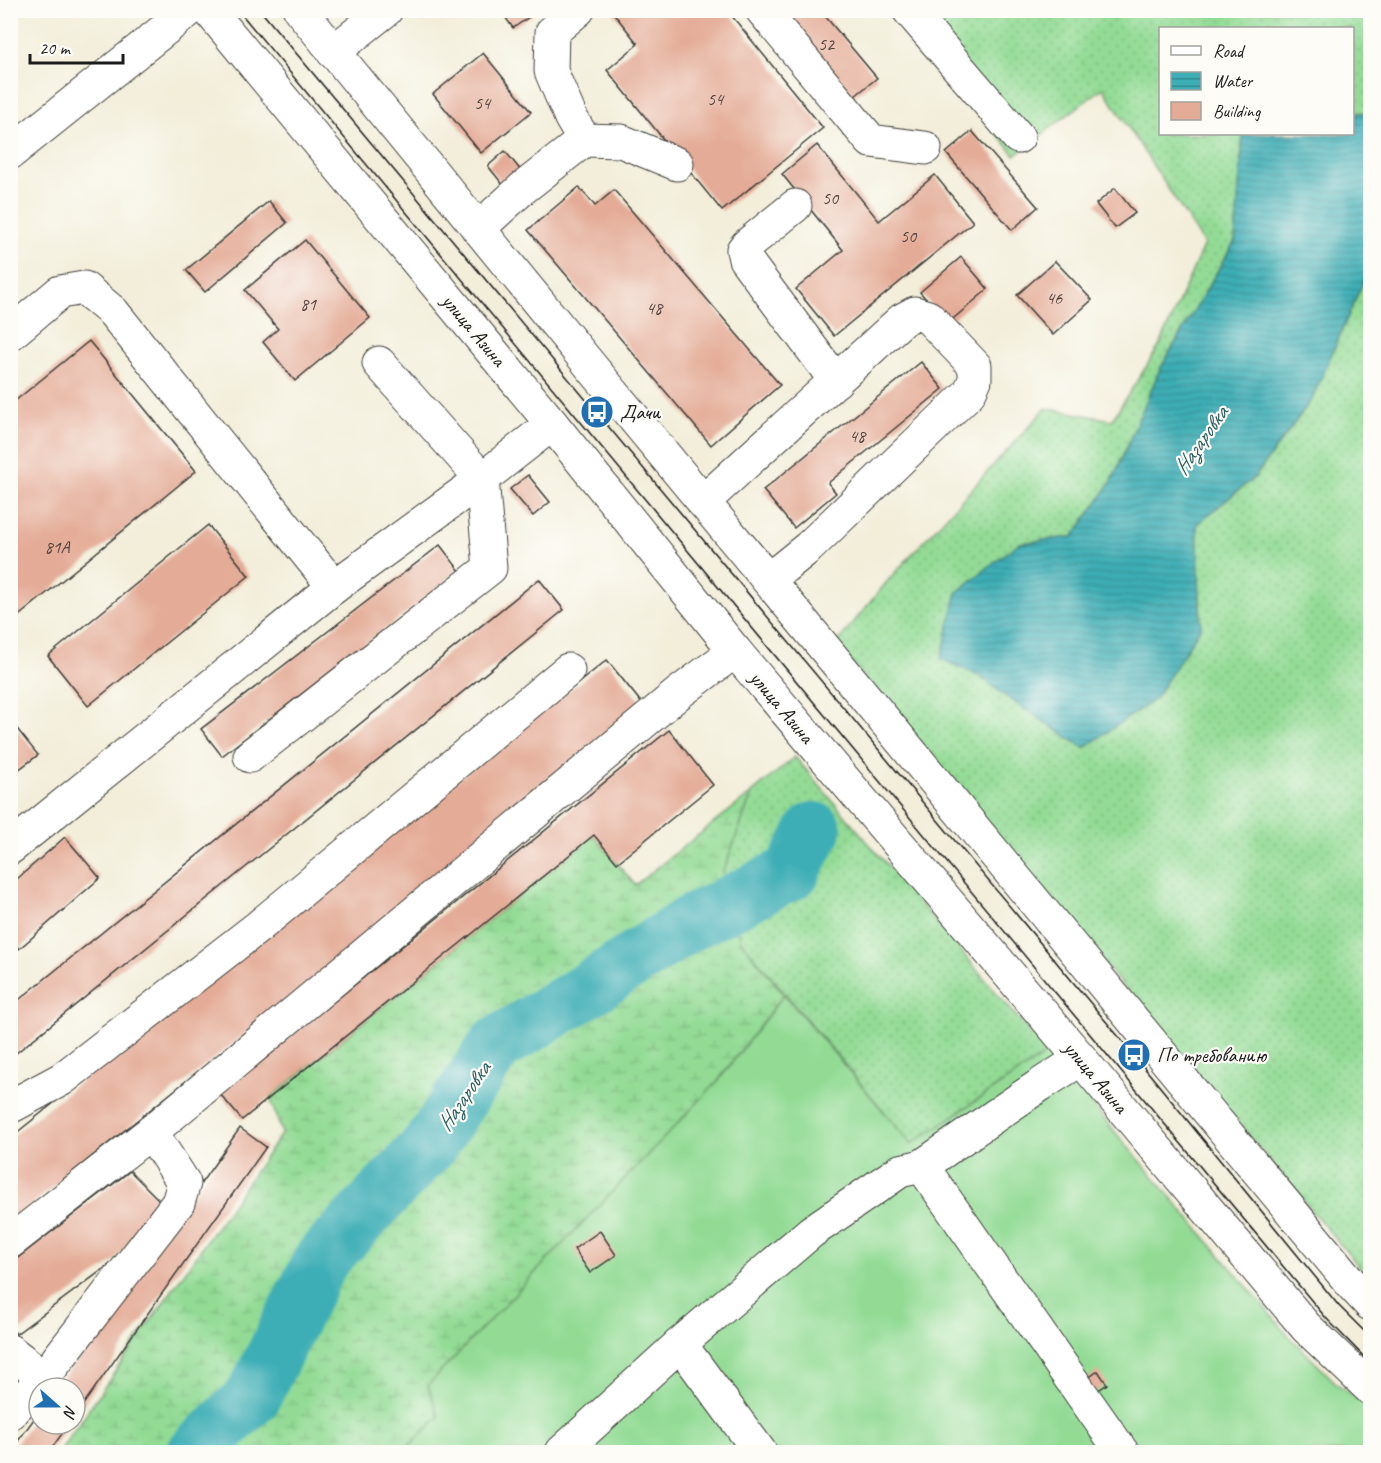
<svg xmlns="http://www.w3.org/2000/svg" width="1381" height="1463" viewBox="0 0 1381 1463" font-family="Caveat,sans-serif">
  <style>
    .grass { fill: url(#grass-dots); stroke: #587c58; stroke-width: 1.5 }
    .wetland { fill: url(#wetland-marsh); stroke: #587c58; stroke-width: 1.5 }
    .garden { fill: #93db95; stroke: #587c58; stroke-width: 1.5 }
    .water { fill: url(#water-rules); stroke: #2c6569; stroke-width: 1.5 }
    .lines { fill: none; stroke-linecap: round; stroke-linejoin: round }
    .river { stroke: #3daeb6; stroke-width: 56 }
    .building { fill: #e4ac97 }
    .minor-casing { stroke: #3c3c38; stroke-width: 35 }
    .minor { stroke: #fff; stroke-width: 33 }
    .tram { stroke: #1c1c1c; stroke-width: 1.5 }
    .labels { text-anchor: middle; stroke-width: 4.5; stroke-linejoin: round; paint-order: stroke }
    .number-label { font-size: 18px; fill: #4e403b }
    .street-label { font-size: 21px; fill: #1c1c1c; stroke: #fdfcf7 }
    .poi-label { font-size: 21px; fill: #1c1c1c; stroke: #fdfcf7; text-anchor: start }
    .water-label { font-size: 22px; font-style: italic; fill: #2b5e61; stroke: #fdfcf7 }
  </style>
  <defs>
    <pattern id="grass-dots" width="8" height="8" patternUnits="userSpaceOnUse" patternTransform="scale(1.5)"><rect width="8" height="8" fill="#93db95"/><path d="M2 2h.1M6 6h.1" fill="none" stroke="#7ebb80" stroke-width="1.8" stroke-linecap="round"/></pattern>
    <pattern id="wetland-marsh" width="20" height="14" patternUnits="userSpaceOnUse" patternTransform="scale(1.5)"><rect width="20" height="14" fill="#93db95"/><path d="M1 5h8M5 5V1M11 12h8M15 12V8" fill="none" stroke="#7ebb80"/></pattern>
    <pattern id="water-rules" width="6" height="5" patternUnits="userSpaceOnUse" patternTransform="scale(1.5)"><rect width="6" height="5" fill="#3daeb6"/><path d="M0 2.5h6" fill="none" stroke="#328d93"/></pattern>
  </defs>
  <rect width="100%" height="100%" fill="#fdfcf7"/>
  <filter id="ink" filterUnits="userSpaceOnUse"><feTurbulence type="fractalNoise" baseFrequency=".0167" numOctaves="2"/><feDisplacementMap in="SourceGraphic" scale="12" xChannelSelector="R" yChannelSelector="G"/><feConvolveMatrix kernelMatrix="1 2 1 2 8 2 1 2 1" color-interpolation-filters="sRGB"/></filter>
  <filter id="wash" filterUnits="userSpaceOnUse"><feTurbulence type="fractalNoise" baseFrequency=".008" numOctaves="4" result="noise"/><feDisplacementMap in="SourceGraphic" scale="24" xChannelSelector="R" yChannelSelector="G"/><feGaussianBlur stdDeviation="1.35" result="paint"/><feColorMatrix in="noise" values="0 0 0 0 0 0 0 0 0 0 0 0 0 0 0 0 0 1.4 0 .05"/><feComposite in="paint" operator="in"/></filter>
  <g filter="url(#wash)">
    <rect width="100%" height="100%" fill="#f3eeda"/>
    <g class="grass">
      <polygon points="893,11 1370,11 1370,112 1353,114 1352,28 1160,28 1160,134 1243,134 1235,241 1160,369 1112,481 1073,537 1018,543 978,675 1008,698 1201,627 1197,524 1255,477 1312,399 1370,266 1370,1278 1360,1268 836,644 890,578 1046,408 1112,420 1160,345 1204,244 1103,88 1015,155"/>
      <polygon points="795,757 1048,1053 911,1144 741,941 723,872 752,793"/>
    </g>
    <polygon class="wetland" points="752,793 723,872 741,941 784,994 718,1081 439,1417 403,1452 59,1452 282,1133 270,1098 594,835 635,885"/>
    <polygon class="garden" points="784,994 911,1144 1048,1053 1290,1337 1337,1384 1370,1408 1370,1452 403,1452 439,1417 428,1385 718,1081"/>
    <polygon class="water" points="1370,112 1370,266 1312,399 1255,477 1197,524 1201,627 1155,699 1084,748 1008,698 978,675 941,659 957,592 1019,543 1073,537 1112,481 1160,369 1235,241 1243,134 1352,134 1353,114"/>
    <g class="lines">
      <polyline class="river" points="195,1452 253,1397 321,1260 430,1145 496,1045 581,994 689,924 792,872 814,830"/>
    </g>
    <g id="blocks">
      <g class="building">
        <polygon points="500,10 533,10 535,13 513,28"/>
        <polygon points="611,10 727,10 823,128 722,211 607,70 638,44"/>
        <polygon points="775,10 820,10 877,78 850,100"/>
        <polygon points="483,53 531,112 481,153 433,94"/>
        <polygon points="972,131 1038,207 1012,230 946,153"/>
        <polygon points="817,145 879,221 935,175 973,222 834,336 796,289 843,250 782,174"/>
        <polygon points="505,151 526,177 508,191 488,166"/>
        <polygon points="579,187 595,206 614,190 780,385 711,445 528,230"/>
        <polygon points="1115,188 1135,213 1115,228 1096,204"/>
        <polygon points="269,201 287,223 205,292 186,270"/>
        <polygon points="305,240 370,318 295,381 263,342 278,329 245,290"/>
        <polygon points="961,257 988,289 947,324 920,292"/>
        <polygon points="1055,261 1092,300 1053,335 1017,295"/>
        <polygon points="89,341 196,471 10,623 10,405"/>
        <polygon points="921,362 943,389 828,483 836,493 794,528 763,490"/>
        <polygon points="528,475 550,502 533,516 510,489"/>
        <polygon points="208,525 249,576 88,706 48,656"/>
        <polygon points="440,545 460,571 222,756 201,729"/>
        <polygon points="539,579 564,610 10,1058 10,1007"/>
        <polygon points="607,660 648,711 10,1222 10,1138"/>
        <polygon points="10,720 38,755 10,776"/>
        <polygon points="669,730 713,785 617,863 594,835 242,1120 220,1094"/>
        <polygon points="65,837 100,878 19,949 10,939 10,885"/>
        <polygon points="240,1128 266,1147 75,1416 75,1388 56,1388"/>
        <polygon points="130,1171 165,1206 113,1262 16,1334 10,1326 10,1264"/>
        <polygon points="600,1231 616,1255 590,1273 574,1249"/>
        <polygon points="1098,1371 1107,1384 1093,1394 1084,1381"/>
        <polygon points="39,1412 39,1424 69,1424 49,1452 10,1452"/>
      </g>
    </g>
  </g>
  <g filter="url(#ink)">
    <use href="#blocks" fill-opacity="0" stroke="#3c3c38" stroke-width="1.5"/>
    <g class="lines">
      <g class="minor-casing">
        <g id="minor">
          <polyline points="209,10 552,424 735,651 1081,1059 1306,1327 1370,1388"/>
          <polyline points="300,10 589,364 1355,1288 1370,1304"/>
          <polyline points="762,10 871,141 925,148"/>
          <polyline points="909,10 1018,137"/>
          <polyline points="333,52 386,10"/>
          <polyline points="584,140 621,141 677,164"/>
          <polyline points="10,153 189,10"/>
          <polyline points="795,206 747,245 743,250 745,259 836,381"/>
          <polyline points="478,229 523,188 584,140 571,118 551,71 552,32 578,10"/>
          <polyline points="10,334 60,292 84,288 113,312 334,587"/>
          <polyline points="703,502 902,320 915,313 928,317 975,366 975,380 969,393 809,547 768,580"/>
          <polyline points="250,756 490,568 482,479 379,363"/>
          <polyline points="10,848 334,587 482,479 552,424"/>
          <polyline points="10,1107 62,1079 258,927 568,670"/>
          <polyline points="922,1166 1122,1452"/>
          <polyline points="10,1242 151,1132 680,692 735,651"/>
          <polyline points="680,1344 760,1452"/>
          <polyline points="10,1351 44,1377"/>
          <polyline points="10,1413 44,1377 178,1203 184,1183 151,1132"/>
          <polyline points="562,1452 680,1344 811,1232 900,1171 922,1166 1040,1085 1081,1059"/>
        </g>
      </g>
      <use href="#minor" class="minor"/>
      <g class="tram">
        <polyline points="238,10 1326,1318 1370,1363"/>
        <polyline points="260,10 1134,1055 1339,1306 1370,1337"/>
      </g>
    </g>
  </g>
  <defs>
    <g id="bus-disc" transform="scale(1.725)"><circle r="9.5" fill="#1f6fb2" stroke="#fdfcf7"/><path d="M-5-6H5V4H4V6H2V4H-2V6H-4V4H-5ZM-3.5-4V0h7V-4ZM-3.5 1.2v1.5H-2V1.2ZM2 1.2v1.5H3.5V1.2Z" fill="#fff"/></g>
  </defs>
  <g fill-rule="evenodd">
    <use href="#bus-disc" x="597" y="412"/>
    <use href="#bus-disc" x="1134" y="1055"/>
  </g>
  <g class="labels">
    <g class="number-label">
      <text x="826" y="50">52</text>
      <text x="715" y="105">54</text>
      <text x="482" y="109">54</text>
      <text x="830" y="204">50</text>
      <text x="908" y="242">50</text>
      <text x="1054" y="304">46</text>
      <text x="308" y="310">81</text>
      <text x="654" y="314">48</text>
      <text x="857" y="442">48</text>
      <text x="57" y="553">81А</text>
    </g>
    <g class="street-label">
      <text transform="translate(474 330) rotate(50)" y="7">улица Азина</text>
      <text transform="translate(782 707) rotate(50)" y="7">улица Азина</text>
      <text transform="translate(1096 1077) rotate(50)" y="7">улица Азина</text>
    </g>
    <g class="poi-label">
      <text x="620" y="419">Дачи</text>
      <text x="1157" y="1062">По требованию</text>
    </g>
    <g class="water-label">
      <text transform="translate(1200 440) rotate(-55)" y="8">Назаровка</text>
      <text transform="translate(463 1096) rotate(-56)" y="8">Назаровка</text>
    </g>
  </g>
  <rect width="1381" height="1463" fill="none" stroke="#fdfcf7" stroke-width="36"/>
  <rect x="1159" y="27" width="195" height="108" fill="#fdfcf7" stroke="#a3a29f" stroke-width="1.5"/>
  <rect x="1171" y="46" width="30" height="9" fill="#ffffff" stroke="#a3a29f" stroke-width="1.5"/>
  <text x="1213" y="57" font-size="18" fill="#1c1c1c">Road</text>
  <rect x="1171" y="72" width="30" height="18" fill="url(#water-rules)" stroke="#a3a29f" stroke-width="1.5"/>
  <text x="1213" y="87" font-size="18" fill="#1c1c1c">Water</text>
  <rect x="1171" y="102" width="30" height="18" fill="#e4ac97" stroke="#a3a29f" stroke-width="1.5"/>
  <text x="1213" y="117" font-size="18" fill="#1c1c1c">Building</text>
  <g transform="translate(57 1406) rotate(111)"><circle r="28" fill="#fdfcf7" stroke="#a3a29f" stroke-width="1.5"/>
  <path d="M0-4.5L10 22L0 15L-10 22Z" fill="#1f6fb2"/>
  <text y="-9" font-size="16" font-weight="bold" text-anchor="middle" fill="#1c1c1c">N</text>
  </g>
  <path d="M30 54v9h93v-9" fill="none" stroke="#1c1c1c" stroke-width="3"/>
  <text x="39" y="54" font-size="18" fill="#1c1c1c" stroke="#fdfcf7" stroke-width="4.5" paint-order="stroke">20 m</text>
</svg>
